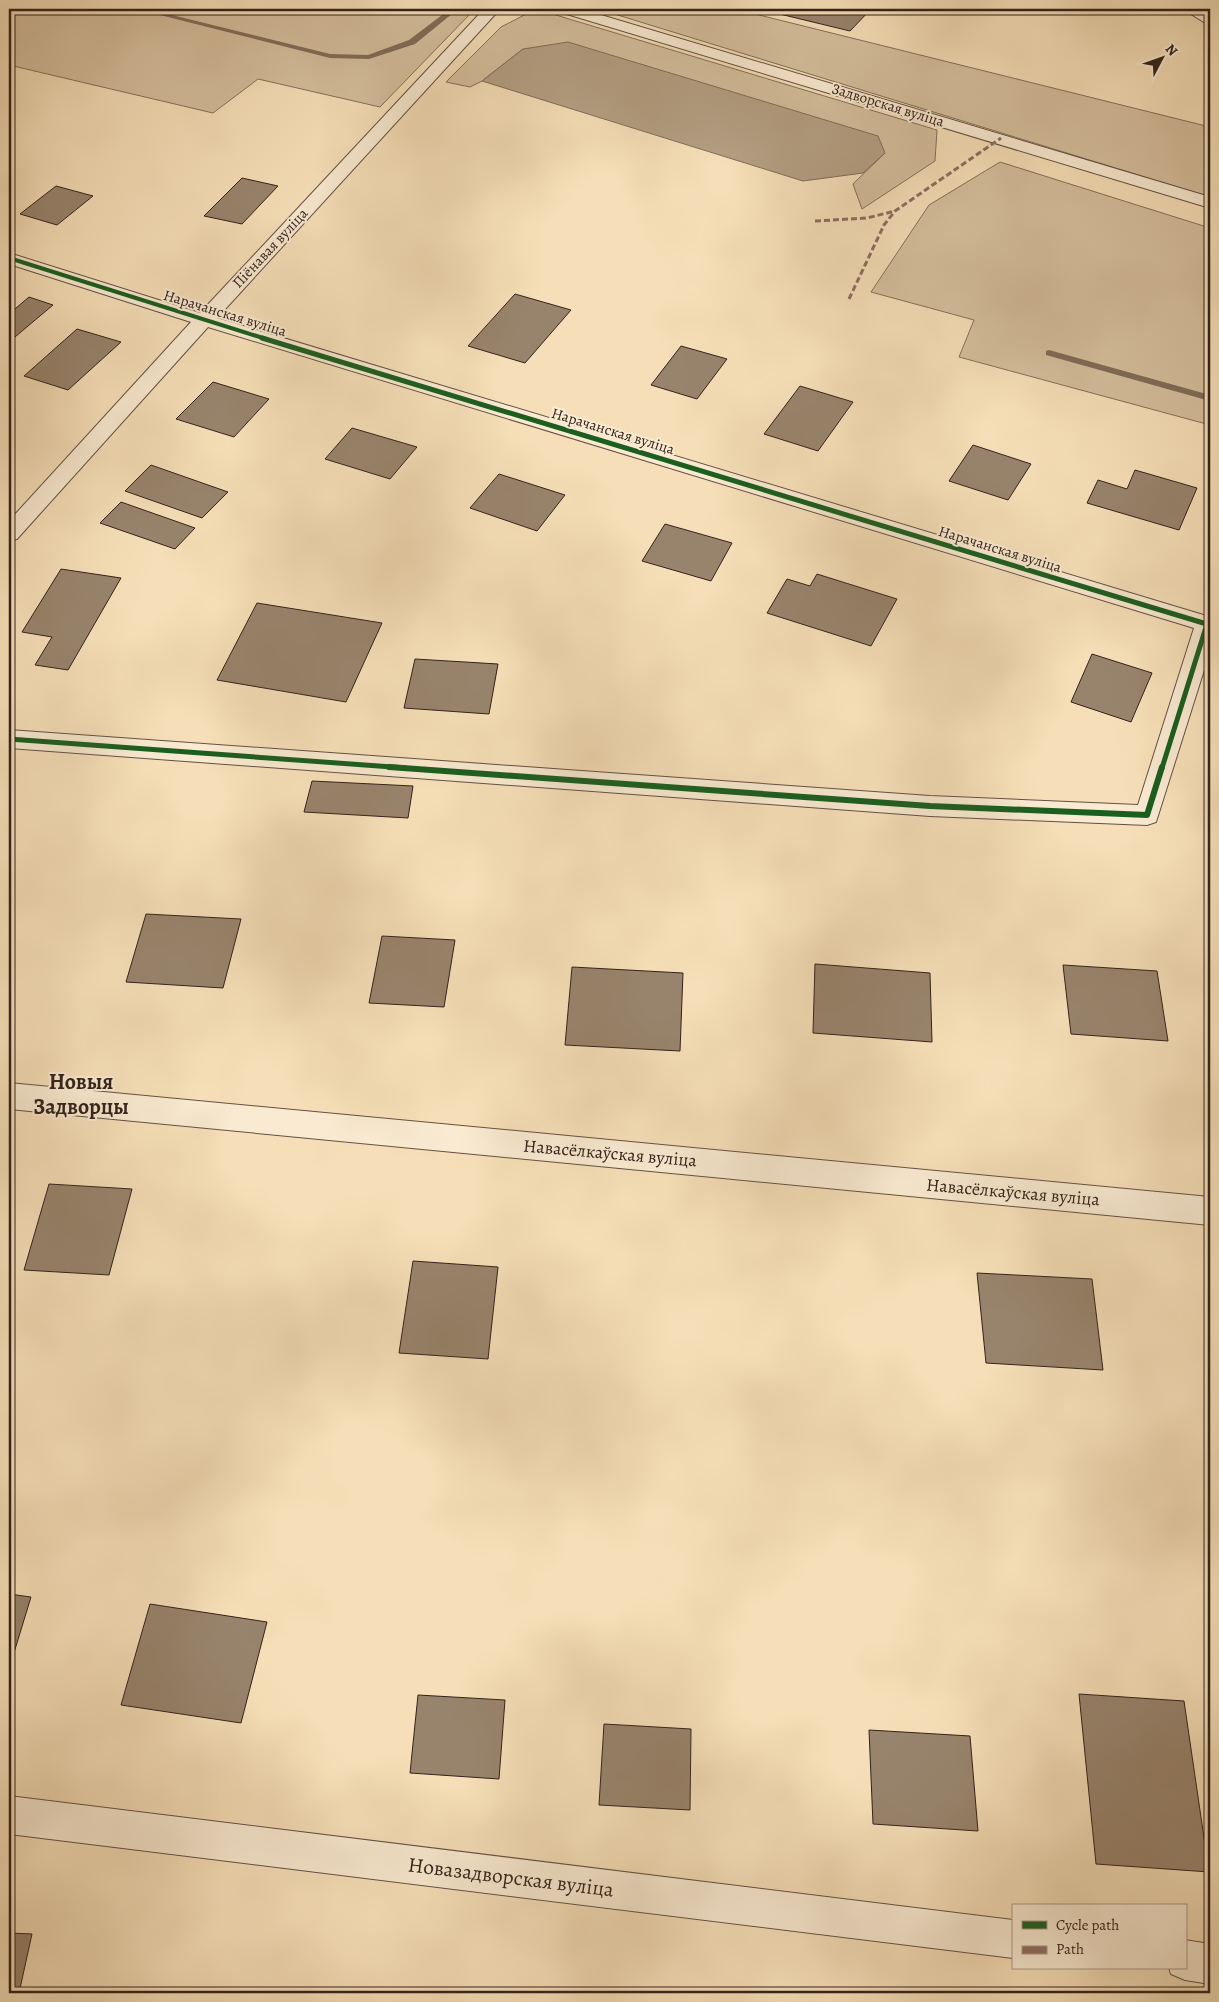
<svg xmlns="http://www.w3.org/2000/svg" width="1219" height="2002" viewBox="0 0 1219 2002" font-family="Alegreya,serif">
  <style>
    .green { fill: #d5bf9d; stroke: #84705c }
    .water { fill: #b49f83; stroke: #806d59 }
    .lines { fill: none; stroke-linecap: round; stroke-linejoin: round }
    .stream { fill: #806d59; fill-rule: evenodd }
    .building { fill: #98846d; stroke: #33221b }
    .service-casing { stroke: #645142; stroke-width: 2 }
    .minor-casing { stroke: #645142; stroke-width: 2 }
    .service { fill: #f9ead1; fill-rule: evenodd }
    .minor { fill: #f9ead1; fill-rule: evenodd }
    .quiet { stroke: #8d6e63; stroke-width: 3; stroke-dasharray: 6 3; stroke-linecap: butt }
    .cycleway-far2-casing { stroke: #f9ead1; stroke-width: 5.5 }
    .cycleway-far1-casing { stroke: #f9ead1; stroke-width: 8 }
    .cycleway-casing { stroke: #f9ead1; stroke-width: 9 }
    .cycleway-far2 { stroke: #1b5e20; stroke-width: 4 }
    .cycleway-far1 { stroke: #1b5e20; stroke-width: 5 }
    .cycleway { stroke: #1b5e20; stroke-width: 6 }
    .labels { text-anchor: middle; stroke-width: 4; stroke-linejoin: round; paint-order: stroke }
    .far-street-label { font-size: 15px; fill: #33221b; stroke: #f9ead1 }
    .street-label { font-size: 18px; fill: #33221b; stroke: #f9ead1 }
    .near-street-label { font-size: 21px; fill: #33221b; stroke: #f9ead1 }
    .district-label { font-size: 22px; font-weight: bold; fill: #33221b; stroke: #f9ead1 }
  </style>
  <rect width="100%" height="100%" fill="#f6dfb8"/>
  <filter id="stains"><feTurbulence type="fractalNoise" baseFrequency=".004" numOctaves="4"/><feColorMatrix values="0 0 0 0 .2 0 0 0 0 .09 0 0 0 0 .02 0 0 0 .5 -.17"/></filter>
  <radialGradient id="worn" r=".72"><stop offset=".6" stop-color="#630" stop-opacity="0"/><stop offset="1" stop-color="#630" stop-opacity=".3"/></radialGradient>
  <g class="green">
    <polygon points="9,9 469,9 472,12 380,107 258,79 213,113 9,65"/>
    <polygon points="536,9 937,130 935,161 862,209 853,184 885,153 523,49 482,81 470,87 446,82 501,27"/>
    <polygon points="598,9 735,9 1210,127 1210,197"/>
    <polygon points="1000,162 1210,228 1210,425 959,357 974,320 871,292 929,205"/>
  </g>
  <polygon class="water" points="568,42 878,136 885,153 863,173 803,181 482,81 523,49"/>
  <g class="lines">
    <g class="stream">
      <polygon points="136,9 148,9 330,54 368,55 409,40 450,9 458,9 415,44 369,59 330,58"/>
      <polygon points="1049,350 1210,395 1210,401 1046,355 1046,351"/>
    </g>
  </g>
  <g class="building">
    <polygon points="759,9 871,9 850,31"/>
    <polygon points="242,178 278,186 242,224 204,216"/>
    <polygon points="56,186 93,196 57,225 20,214"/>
    <polygon points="515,294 571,310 525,363 468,346"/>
    <polygon points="29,297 53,305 9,342 9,314"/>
    <polygon points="77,329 121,342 68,390 24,376"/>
    <polygon points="681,346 727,359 697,399 651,385"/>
    <polygon points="213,382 269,399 234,437 176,419"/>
    <polygon points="800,386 853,402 818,451 764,434"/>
    <polygon points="352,428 417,447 390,479 325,459"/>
    <polygon points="973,445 1031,464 1008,500 949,481"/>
    <polygon points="151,465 228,492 202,518 125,491"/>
    <polygon points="1135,470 1197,488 1179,530 1087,503 1098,480 1127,489"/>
    <polygon points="499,474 565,495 537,531 470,508"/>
    <polygon points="121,502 195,528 175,549 100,523"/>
    <polygon points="665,524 732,543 711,581 642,561"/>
    <polygon points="61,569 121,578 68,670 35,665 52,637 22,632"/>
    <polygon points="817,574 897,599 871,646 767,613 787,579 810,586"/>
    <polygon points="257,603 382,623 346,702 217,680"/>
    <polygon points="1092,654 1152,673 1131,722 1071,702"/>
    <polygon points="415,659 498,664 489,714 404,708"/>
    <polygon points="312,781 413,786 408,818 304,812"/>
    <polygon points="146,914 241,919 223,988 126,982"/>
    <polygon points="382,936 455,940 444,1007 369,1003"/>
    <polygon points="815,964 930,973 932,1042 813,1033"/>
    <polygon points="1063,965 1157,971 1168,1041 1071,1034"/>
    <polygon points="572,967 683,973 680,1051 565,1045"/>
    <polygon points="49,1184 132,1189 109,1275 24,1270"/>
    <polygon points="413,1261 498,1267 488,1359 399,1353"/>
    <polygon points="977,1273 1092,1279 1103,1370 986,1363"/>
    <polygon points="9,1594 31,1597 9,1669"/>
    <polygon points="150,1604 267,1622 241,1723 121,1705"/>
    <polygon points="1079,1694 1184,1701 1209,1872 1096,1864"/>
    <polygon points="418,1695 505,1700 499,1779 410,1773"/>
    <polygon points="604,1724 691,1729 690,1810 599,1805"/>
    <polygon points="869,1730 970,1736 978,1831 873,1824"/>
    <polygon points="9,1933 32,1934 19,1993 9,1993"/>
  </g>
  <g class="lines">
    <g class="service-casing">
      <polygon id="service" points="1183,9 1195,9 1210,19 1210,26"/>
    </g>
    <g class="minor-casing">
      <g id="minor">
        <polygon points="484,9 500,9 217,318 1210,617 1210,651 1156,822 1147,825 930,816 9,748 9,730 930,796 1138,805 1194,628 208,327 17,539 9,541 9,521 191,322 9,264 9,253 200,313"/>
        <polygon points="557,9 581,9 1210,197 1210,208 560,12"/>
        <polygon points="9,1083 1210,1197 1210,1225 9,1109"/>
        <polygon points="9,1796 1013,1920 1013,1958 9,1834"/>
        <polygon points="1185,1940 1210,1944 1210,1984 1185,1980 1171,1974 1169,1968 1185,1968"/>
      </g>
    </g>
    <use href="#service" class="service"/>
    <use href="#minor" class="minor"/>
    <g class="quiet">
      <polyline points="815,221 867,218 895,211"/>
      <polyline points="849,299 884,225 895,211 1001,138"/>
    </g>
    <g class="cycleway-far2-casing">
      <polyline id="cycleway-far2" points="9,258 266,339"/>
    </g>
    <g class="cycleway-far1-casing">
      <g id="cycleway-far1">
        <polyline points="262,338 1210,625"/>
        <polyline points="9,739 406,768"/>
        <polyline points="1162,768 1207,624"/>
      </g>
    </g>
    <g class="cycleway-casing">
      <polyline id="cycleway" points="389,767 930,806 1147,815 1162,767"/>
    </g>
    <use href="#cycleway-far2" class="cycleway-far2"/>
    <use href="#cycleway-far1" class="cycleway-far1"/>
    <use href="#cycleway" class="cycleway"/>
  </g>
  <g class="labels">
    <g class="far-street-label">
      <text transform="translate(888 105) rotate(17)" y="5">Задворская вуліца</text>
      <text transform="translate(270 248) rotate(-47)" y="5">Піёнавая вуліца</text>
      <text transform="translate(225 313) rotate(17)" y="5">Нарачанская вуліца</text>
      <text transform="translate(613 431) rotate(17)" y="5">Нарачанская вуліца</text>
      <text transform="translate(1000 549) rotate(17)" y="5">Нарачанская вуліца</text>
    </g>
    <g class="street-label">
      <text transform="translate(610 1153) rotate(5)" y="6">Навасёлкаўская вуліца</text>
      <text transform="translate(1013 1192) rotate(5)" y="6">Навасёлкаўская вуліца</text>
    </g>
    <g class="near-street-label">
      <text transform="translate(511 1877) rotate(7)" y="7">Новазадворская вуліца</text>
    </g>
    <g class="district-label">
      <text x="81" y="1089">Новыя<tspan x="81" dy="25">Задворцы</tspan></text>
    </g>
  </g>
  <rect width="1219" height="2002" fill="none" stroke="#f6dfb8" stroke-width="30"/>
  <rect x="10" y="10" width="1199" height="1982" fill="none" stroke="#33221b" stroke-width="2.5"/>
  <rect x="15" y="15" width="1189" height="1972" fill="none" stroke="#33221b"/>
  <rect x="1012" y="1904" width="175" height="65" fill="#f9ead1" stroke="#aa9a88"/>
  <rect x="1022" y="1921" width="25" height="8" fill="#1b5e20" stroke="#aa9a88"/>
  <text x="1056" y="1930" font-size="15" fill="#33221b">Cycle path</text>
  <rect x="1022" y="1946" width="25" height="8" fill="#8d6e63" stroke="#aa9a88"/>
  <text x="1056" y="1954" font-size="15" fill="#33221b">Path</text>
  <g transform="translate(1162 58) rotate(49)" stroke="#f9ead1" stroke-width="4" paint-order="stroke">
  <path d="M0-4L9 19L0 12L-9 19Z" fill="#33221b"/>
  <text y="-8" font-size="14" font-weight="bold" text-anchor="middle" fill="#33221b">N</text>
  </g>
  <rect width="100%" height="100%" filter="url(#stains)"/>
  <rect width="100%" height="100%" fill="url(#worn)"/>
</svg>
